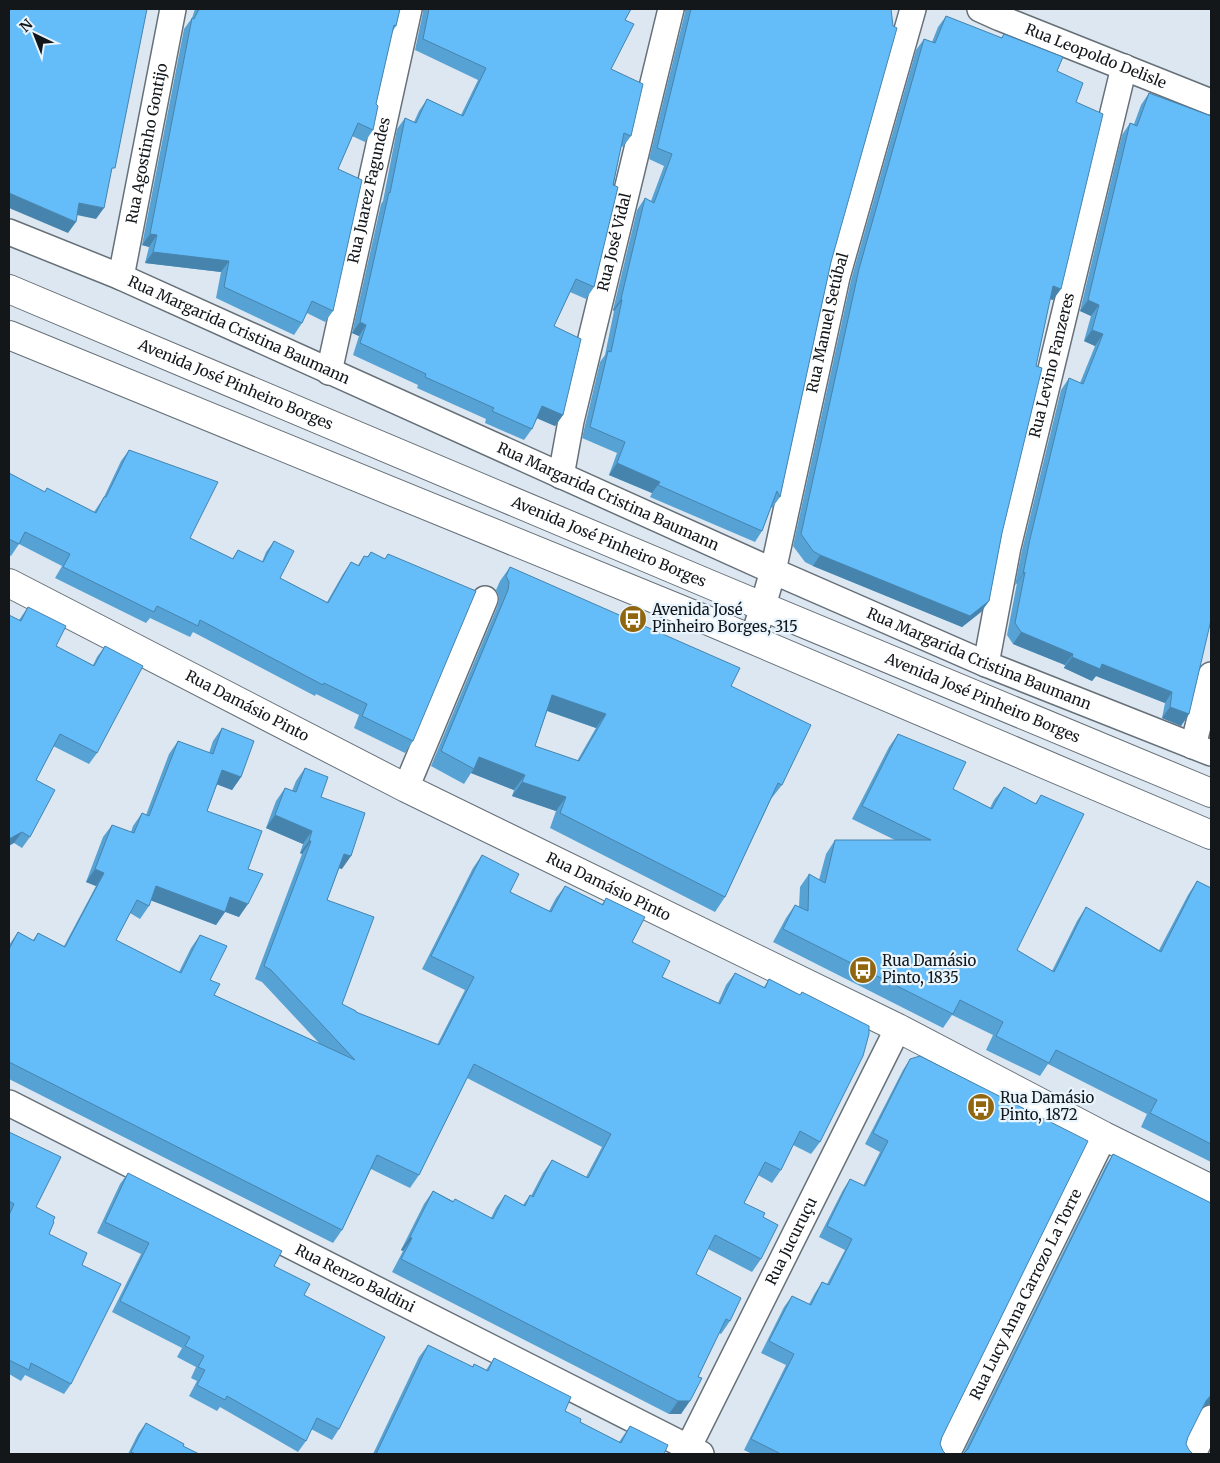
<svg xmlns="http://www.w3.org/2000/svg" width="1220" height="1463" viewBox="0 0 1220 1463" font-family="Merriweather,serif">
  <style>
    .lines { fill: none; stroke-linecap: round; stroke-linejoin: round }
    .street-casing { stroke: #667078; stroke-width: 28 }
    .secondary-casing { stroke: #667078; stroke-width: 30 }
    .primary-casing { stroke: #667078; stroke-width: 30 }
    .street { stroke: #fff; stroke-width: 25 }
    .secondary { stroke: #fff; stroke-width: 28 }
    .primary { stroke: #fff; stroke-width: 28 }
    .wall { fill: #56a2d5; fill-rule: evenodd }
    .shaded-wall { fill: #4684ae }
    .building { fill: #64bcf8; stroke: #4684ae; fill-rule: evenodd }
    .labels { text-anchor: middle; stroke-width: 4.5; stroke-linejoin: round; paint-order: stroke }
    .street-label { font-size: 15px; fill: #13171a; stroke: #e9f5fe }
    .poi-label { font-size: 15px; fill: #13171a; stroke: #e9f5fe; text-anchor: start }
  </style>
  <rect width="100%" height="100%" fill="#dce7f1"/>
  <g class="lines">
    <g class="street-casing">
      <g id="street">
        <path id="s1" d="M980,9L1000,18L1211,102"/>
        <path id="s2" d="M9,232L121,277L773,571L986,664L1211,753"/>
        <path id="s3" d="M121,277L173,9"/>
        <path id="s4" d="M329,372L409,9"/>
        <path id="s5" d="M561,476L571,421L671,9"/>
        <path id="s6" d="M753,640L773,571L837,277L913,9"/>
        <path id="s7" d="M986,664L1008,547L1124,67"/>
        <polyline points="1193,746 1211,675"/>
        <polyline points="406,788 485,599"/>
        <path id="s8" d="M9,1103L701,1454"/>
        <path id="s9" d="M685,1454L898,1028"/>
        <path id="s10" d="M947,1454L1104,1136"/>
        <polyline points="1193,1454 1211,1418"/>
      </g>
    </g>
    <g class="secondary-casing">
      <g id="secondary">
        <path id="s11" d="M9,583L406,788L898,1028L1104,1136L1211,1189"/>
      </g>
    </g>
    <g class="primary-casing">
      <g id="primary">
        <path id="s12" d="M9,289L716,587L1211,793"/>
        <polyline points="9,335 704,619 1211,835"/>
      </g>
    </g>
    <use href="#street" class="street"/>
    <use href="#secondary" class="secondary"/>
    <use href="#primary" class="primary"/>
  </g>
  <g class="wall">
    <polygon points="195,9 400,9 396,26 392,32 376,104 373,130 365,142 352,136 338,169 333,311 325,322 307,313 302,323 294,335 216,298 221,272 145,263 149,247 142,245 184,29 192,18"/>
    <polygon points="423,9 631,9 625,20 611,69 631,136 623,147 621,146 594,287 586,299 570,292 554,326 563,415 555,426 537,418 532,429 524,440 485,423 486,419 417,388 418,385 353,355 359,336 352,333 381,204 383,201 397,129 405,118 414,122 419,111 427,99 461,115 478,80 415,50 423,12"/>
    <polygon points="685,9 891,9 831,262 780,497 772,508 771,507 762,531 755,542 650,497 652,493 609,475 617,453 582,438 600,362 605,355 614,311 613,310 637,210 645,198 651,201 664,166 649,159 685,12"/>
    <polygon points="946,16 1001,38 1004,34 1057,71 1076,102 1053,300 1050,299 1036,366 1002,533 989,601 981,612 962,627 813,566 805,562 793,546 851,280 916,50 924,39 932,42 938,27"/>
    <polygon points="1149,93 1189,714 1181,726 1162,718 1165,703 1096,676 1092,681 1064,668 1065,665 1013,644 1007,635 1017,583 1015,585 1022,550 1061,390 1069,378 1080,383 1095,346 1084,341 1091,316 1080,311 1122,135 1130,123 1134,124 1141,105"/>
    <polygon points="129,450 190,538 232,559 238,550 262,562 266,552 274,541 280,578 327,602 343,574 351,562 358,565 364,556 367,557 371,552 385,559 388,554 413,741 405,753 354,728 359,715 316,694 315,696 193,632 190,637 150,618 146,623 55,578 62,566 19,544 11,556 9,555 9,473 45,492 47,488 94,512 104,497 121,461"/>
    <path d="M510,567L731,686L782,785L771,799L725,897L715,912L550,828L556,811L512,796L514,790L471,773L464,784L431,766L498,605L499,597L496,590L500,581ZM547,711L596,728L577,761L535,746Z"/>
    <polygon points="28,607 56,646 93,665 97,657 105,646 97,753 89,764 53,746 36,780 30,837 22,848 14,843 19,620"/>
    <polygon points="222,728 241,777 232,790 217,784 207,811 248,869 239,917 225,912 216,925 151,900 149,906 140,919 130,913 116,940 179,972 191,948 200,935 210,980 214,995 319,1043 262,982 255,979 302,854 300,853 303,844 266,828 276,801 285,788 292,791 296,781 305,768 321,797 342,869 339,868 327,900 342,1004 356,1012 437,1045 465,990 422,969 473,868 482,855 510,892 549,911 556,898 565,886 602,904 606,898 632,942 662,977 718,1003 726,985 735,973 764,987 769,979 800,995 802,992 820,1142 811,1154 793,1145 781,1170 772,1183 758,1175 744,1203 763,1217 761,1259 752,1272 708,1249 696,1274 730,1321 721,1334 719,1333 698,1377 681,1414 669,1414 392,1272 403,1251 401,1250 424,1204 433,1191 453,1201 491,1218 496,1208 505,1195 523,1205 530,1195 531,1196 543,1173 552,1160 586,1177 602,1147 467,1078 419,1175 410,1188 371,1169 342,1230 333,1243 9,1079 9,945 18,932 33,940 38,933 64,946 96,886 86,882 103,837 112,825 131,832 133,826 142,813 146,815 169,754 178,741 209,753 213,741"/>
    <polygon points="898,734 953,789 990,808 994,800 1004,787 1035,804 1041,795 1017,950 1052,971 1077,921 1086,907 1159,950 1188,895 1197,881 1211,888 1211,1162 1141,1127 1147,1114 1048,1064 1040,1076 986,1050 993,1035 952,1015 943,1028 773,942 786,918 795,905 799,907 800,887 809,874 819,880 826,854 835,840 895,840 852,819 889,747"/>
    <polygon points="910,1059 942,1437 940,1444 943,1451 946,1454 752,1454 744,1450 786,1365 761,1353 784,1307 792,1296 809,1304 815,1293 822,1282 827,1284 845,1250 819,1237 843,1190 850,1179 863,1186 880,1152 865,1144 903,1070"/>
    <polygon points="9,1132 36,1207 53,1221 49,1234 82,1265 71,1384 64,1394 25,1375 21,1381 9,1374"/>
    <polygon points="1113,1154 1211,1203 1211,1404 963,1454 1106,1165"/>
    <polygon points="128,1173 274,1266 304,1295 339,1429 332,1440 311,1429 306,1441 298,1452 220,1407 217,1411 189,1396 197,1381 191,1378 196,1367 177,1357 182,1348 112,1312 141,1254 97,1233 120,1184"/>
    <polygon points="428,1345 472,1367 474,1364 486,1370 494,1358 580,1422 619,1442 630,1426 664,1454 373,1454 419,1357"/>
    <polygon points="146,1423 183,1446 199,1454 128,1454 138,1434"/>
  </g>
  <g class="shaded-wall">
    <polygon points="9,193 76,222 68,233 9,208"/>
    <polygon points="79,203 104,208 96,219 72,214"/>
    <polygon points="150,234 157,235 149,247 142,245"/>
    <polygon points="153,252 229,261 221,272 145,263"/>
    <polygon points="1053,286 1061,289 1053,300 1045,297"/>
    <polygon points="621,299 622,300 614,311 613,310"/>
    <polygon points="1088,300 1099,305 1091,316 1080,311"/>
    <polygon points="360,322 366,325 359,336 352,333"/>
    <polygon points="1092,330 1103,334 1095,346 1084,341"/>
    <polygon points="542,406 563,415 555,426 534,417"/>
    <polygon points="617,463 660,482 652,493 609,475"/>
    <polygon points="820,555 989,601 981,612 962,627 813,566"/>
    <polygon points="1025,572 1017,583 1015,585 1023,574"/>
    <polygon points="1021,632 1073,654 1065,665 1013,644"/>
    <polygon points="1072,657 1102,664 1172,692 1165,703 1096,676 1092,681 1064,668"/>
    <polygon points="552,695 606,714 596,728 542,709"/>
    <polygon points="1170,707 1189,714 1181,726 1162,718"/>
    <polygon points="479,757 525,775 514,790 471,773 474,769"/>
    <polygon points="222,770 241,777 232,790 213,783"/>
    <polygon points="522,782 566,797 556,811 512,796"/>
    <polygon points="275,815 312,831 303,844 266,828"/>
    <polygon points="22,832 14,843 9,846 9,839"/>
    <polygon points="309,841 311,841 302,854 300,853"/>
    <polygon points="344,854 351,856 342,869 335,867"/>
    <polygon points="95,869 104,873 96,886 86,882"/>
    <polygon points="156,886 225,912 216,925 147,899"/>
    <polygon points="230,897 248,904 239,917 221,910"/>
    <polygon points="410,1237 412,1238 403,1251 401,1250"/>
    <polygon points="1211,1395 1211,1404 1204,1406 1206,1401"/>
    <polygon points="678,1401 690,1401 681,1414 669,1414"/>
  </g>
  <g class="building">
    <polygon points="9,9 147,9 115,168 112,168 104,208 79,203 76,222 9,193"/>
    <polygon points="199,9 400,9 396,26 394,25 376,104 378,106 373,130 358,123 338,169 362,180 333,311 312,301 302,323 224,287 229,261 153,252 157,235 150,234 192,18 194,19"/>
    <polygon points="429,9 631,9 625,20 634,24 611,69 643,84 631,136 624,133 613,185 618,187 594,287 576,279 554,326 581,339 563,415 542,406 532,429 492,411 494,408 425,377 426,374 360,343 366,325 360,322 389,192 390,193 405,118 416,123 427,99 463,116 486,68 423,39"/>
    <polygon points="691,9 891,9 893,26 897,28 831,262 780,497 777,491 762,531 658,485 660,482 617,463 625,442 590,427 608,351 611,352 622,300 621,299 645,198 654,203 672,154 657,148"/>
    <polygon points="946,16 1002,38 1004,34 1063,57 1057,71 1083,83 1076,102 1103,114 1061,289 1053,286 1036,366 1042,368 1002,533 989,601 970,616 820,555 813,551 801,534 859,269 924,39 935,43"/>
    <polygon points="1149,93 1211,116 1211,620 1189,714 1170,707 1172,692 1102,664 1100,669 1072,657 1073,654 1021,632 1015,623 1025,572 1023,574 1030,539 1069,378 1083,384 1103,334 1092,330 1099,305 1088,300 1130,123 1137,126"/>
    <polygon points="129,450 218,482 190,538 233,559 238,550 263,562 274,541 294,551 280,578 328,603 351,562 359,566 364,556 368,557 371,552 385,559 388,554 476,591 413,741 362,716 367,704 324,683 323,685 200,620 198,626 157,606 154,612 63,567 70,554 25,532 19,544 9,539 9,473 45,492 47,488 96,513 104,497 106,497"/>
    <path d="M510,567L740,668L731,686L811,725L782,785L778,783L725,897L560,813L566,797L522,782L525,775L479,757L474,769L441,751L508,590L509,582L506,576ZM552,695L606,714L579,761L535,746Z"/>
    <polygon points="28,607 66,626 56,646 94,666 105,646 143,666 97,753 60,734 36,780 55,790 30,837 22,832 9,839 9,615 21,621"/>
    <polygon points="222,728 254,741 241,777 222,770 207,811 262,831 248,869 263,874 248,904 230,897 225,912 156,886 149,906 137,900 116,940 181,973 200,935 227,946 210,980 220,984 214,995 355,1060 271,970 264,966 311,841 309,841 312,831 275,815 285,788 296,792 305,768 328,777 321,797 365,813 351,856 344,854 327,900 374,917 342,1004 356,1011 356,1012 439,1045 474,977 431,956 482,855 519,874 510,892 551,912 565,886 603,905 606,898 645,917 632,942 670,961 662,977 720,1004 735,973 765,988 769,979 800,995 802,992 869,1026 869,1034 863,1056 820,1142 800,1131 781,1170 765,1162 744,1203 765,1213 763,1217 778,1225 761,1259 715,1235 696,1274 741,1298 730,1321 726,1319 698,1377 702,1378 690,1401 678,1401 401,1259 412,1238 410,1237 433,1191 453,1202 455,1199 493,1219 505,1195 525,1206 530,1195 533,1197 552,1160 588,1178 611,1134 474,1064 419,1175 377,1155 342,1230 9,1062 9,949 18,932 34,941 38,933 65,947 104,873 95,869 112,825 134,833 142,813 149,816 178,741 213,754"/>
    <polygon points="898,734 966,762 953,789 992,809 1004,787 1036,804 1041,795 1084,814 1017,950 1054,972 1086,907 1161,952 1197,881 1211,888 1211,1144 1150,1113 1157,1100 1056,1050 1049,1063 996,1036 1003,1022 960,1000 953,1014 783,929 795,905 808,911 809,874 825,883 835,840 931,840 862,806"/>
    <polygon points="920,1056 1088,1141 942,1437 940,1444 943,1451 946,1454 781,1454 751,1439 794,1354 769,1341 792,1296 811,1305 822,1282 829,1285 852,1239 827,1226 850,1179 865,1186 888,1141 873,1133 910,1059"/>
    <polygon points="9,1132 61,1157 36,1207 55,1217 53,1221 54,1222 49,1234 87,1253 82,1265 121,1284 71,1384 31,1363 29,1370 9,1360 9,1215 14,1204 9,1201"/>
    <polygon points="1113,1154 1211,1203 1211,1395 1206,1401 1188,1437 1186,1444 1189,1450 1193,1454 963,1454 968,1449"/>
    <polygon points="128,1173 282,1251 274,1266 310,1284 304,1295 385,1337 339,1429 317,1418 306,1441 227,1396 225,1400 197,1385 205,1370 198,1367 204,1356 185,1346 190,1337 120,1301 149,1243 105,1222"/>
    <polygon points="428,1345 473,1367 474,1364 488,1371 494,1358 571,1397 565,1411 581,1419 580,1422 621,1443 630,1426 668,1445 664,1454 376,1454"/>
    <polygon points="146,1423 184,1444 183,1446 199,1454 136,1454 131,1452"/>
  </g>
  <defs>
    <g id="bus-disc" transform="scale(1.4375)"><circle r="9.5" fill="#90660e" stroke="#e9f5fe"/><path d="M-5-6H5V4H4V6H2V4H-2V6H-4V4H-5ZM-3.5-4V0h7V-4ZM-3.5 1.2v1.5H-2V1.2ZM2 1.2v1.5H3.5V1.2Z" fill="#fff"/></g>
  </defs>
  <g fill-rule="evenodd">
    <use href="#bus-disc" x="633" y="619"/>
    <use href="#bus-disc" x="863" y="970"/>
    <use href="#bus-disc" x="981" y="1107"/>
  </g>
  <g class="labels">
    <g class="street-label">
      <text dy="5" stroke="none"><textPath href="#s1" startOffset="125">Rua Leopoldo Delisle</textPath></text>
      <text dy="5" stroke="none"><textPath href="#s3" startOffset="136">Rua Agostinho Gontijo</textPath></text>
      <text dy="5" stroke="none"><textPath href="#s4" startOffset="186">Rua Juarez Fagundes</textPath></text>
      <text dy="5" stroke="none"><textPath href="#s5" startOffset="240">Rua José Vidal</textPath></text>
      <text dy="5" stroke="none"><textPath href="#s6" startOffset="326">Rua Manuel Setúbal</textPath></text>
      <text dy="5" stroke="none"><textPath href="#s2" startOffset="250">Rua Margarida Cristina Baumann</textPath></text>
      <text dy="5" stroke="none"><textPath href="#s7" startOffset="306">Rua Levino Fanzeres</textPath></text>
      <text dy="5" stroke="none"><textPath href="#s12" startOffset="246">Avenida José Pinheiro Borges</textPath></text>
      <text dy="5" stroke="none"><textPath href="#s2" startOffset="655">Rua Margarida Cristina Baumann</textPath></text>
      <text dy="5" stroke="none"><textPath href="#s12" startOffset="651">Avenida José Pinheiro Borges</textPath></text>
      <text dy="5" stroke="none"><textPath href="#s2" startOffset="1060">Rua Margarida Cristina Baumann</textPath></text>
      <text dy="5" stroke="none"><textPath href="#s12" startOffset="1056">Avenida José Pinheiro Borges</textPath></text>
      <text dy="5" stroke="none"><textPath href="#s11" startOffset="268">Rua Damásio Pinto</textPath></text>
      <text dy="5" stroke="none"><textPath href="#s11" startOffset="672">Rua Damásio Pinto</textPath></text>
      <text dy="5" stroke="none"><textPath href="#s9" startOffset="238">Rua Jucuruçu</textPath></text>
      <text dy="5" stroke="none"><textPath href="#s8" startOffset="388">Rua Renzo Baldini</textPath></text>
      <text dy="5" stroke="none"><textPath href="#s10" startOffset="178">Rua Lucy Anna Carrozo La Torre</textPath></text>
    </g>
    <g class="poi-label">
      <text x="652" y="615">Avenida José<tspan x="652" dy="17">Pinheiro Borges, 315</tspan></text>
      <text x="882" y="966">Rua Damásio<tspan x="882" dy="17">Pinto, 1835</tspan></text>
      <text x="1000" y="1103">Rua Damásio<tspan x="1000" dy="17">Pinto, 1872</tspan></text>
    </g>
  </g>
  <rect width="1220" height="1463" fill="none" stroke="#13171a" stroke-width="20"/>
  <g transform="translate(35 35) rotate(317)" stroke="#e9f5fe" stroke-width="4" paint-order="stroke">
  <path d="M0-4L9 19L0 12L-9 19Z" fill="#13171a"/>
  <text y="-8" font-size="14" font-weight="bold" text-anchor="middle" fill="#13171a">N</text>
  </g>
</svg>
